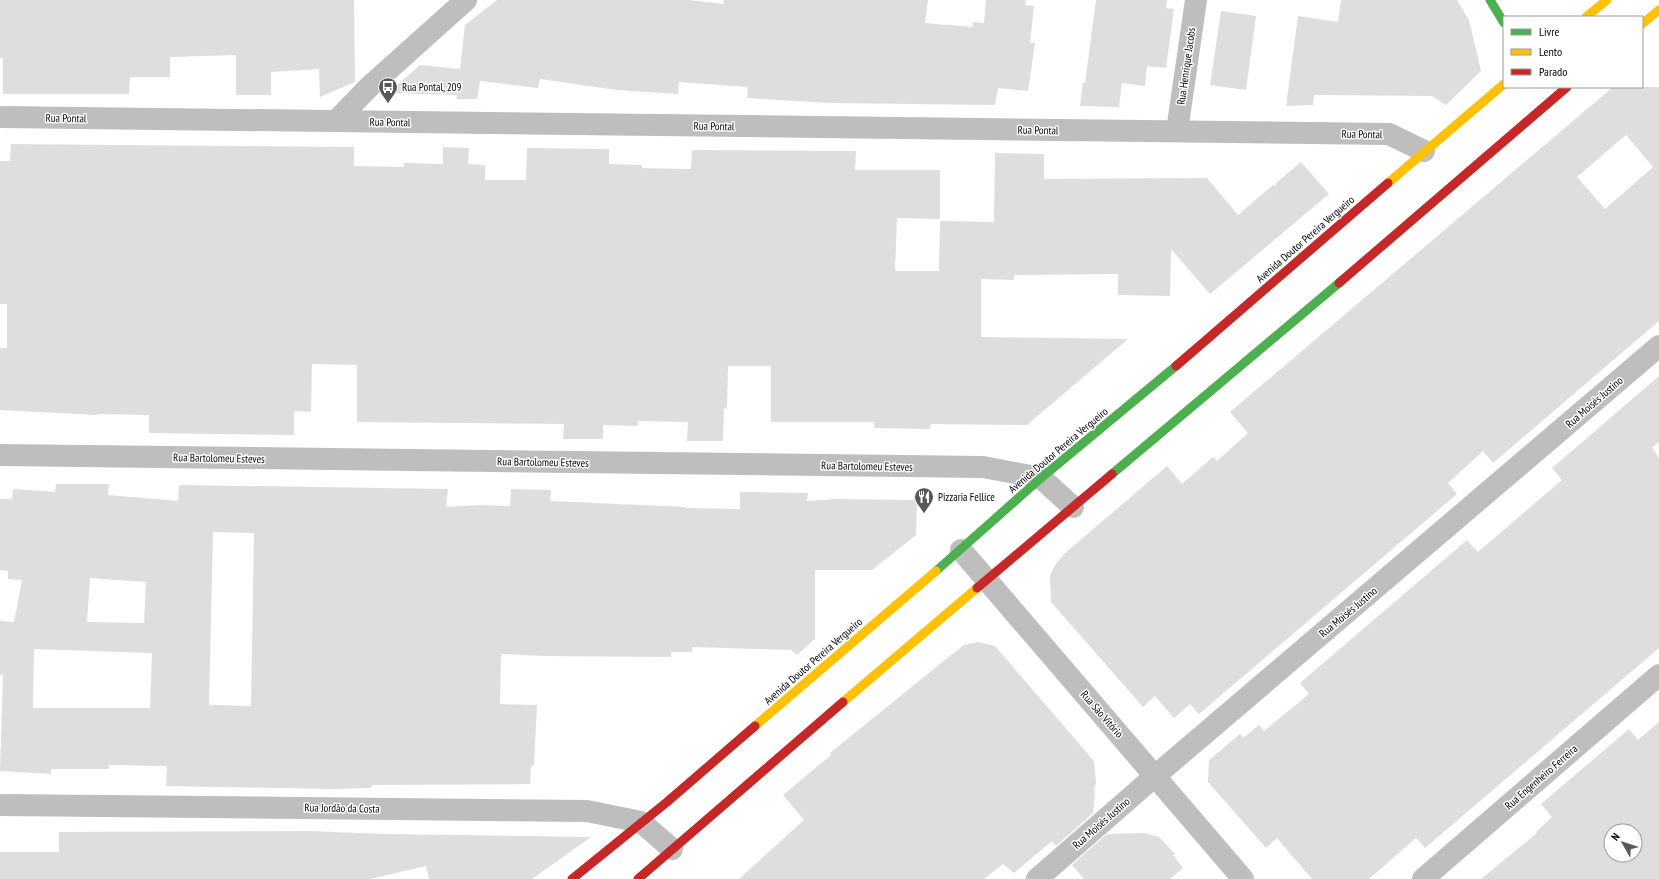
<svg xmlns="http://www.w3.org/2000/svg" width="1659" height="879" viewBox="0 0 1659 879" font-family="'PT Sans Narrow',sans-serif">
  <style>
    .building { fill: #dedede; fill-rule: evenodd }
    .lines { fill: none; stroke-linecap: round; stroke-linejoin: round }
    .street { stroke: #bebebe; stroke-width: 22 }
    .fast { stroke: #4caf50; stroke-width: 9 }
    .slow { stroke: #ffc107; stroke-width: 9 }
    .jam { stroke: #c62828; stroke-width: 9 }
    .labels { text-anchor: middle; stroke-width: 3; stroke-linejoin: round; paint-order: stroke }
    .street-label { font-size: 11px; fill: #000; stroke: #fff }
    .poi-label { font-size: 11px; fill: #000; stroke: #fff; text-anchor: start }
  </style>
  <rect width="100%" height="100%" fill="#fff"/>
  <g class="building">
    <polygon points="0,0 354,0 355,82 320,97 319,69 271,72 271,95 236,95 236,55 170,57 170,77 130,77 129,94 3,94 3,58 0,58"/>
    <polygon points="497,0 689,0 724,4 724,0 928,0 925,23 972,27 973,22 984,23 986,0 1026,0 1025,5 1034,6 1030,43 1035,43 1028,91 998,88 995,105 829,103 747,98 748,87 679,82 678,94 617,90 540,79 538,88 480,81 477,99 456,99 457,95 388,93 420,65 460,69 465,25"/>
    <polygon points="1096,0 1167,0 1166,8 1174,9 1166,68 1147,66 1145,86 1122,83 1119,107 1080,106 1083,82 1085,83"/>
    <polygon points="1341,0 1457,0 1469,20 1481,71 1446,105 1432,96 1314,95 1313,105 1286,106 1298,16 1338,22"/>
    <polygon points="1221,11 1256,16 1246,90 1210,85"/>
    <path d="M1613,87H1659V321L1493,463L1483,451L1448,483L1457,494L1199,714L1190,704L1174,718L1155,696L1143,707L1051,602L1050,576L1055,565L1064,554L1167,466L1182,484L1213,457L1217,461L1248,433L1230,412ZM1626,135L1653,167L1605,209L1577,177Z"/>
    <polygon points="11,144 354,147 354,166 404,167 404,163 443,164 443,147 469,148 468,164 485,165 485,180 526,180 527,148 609,149 609,164 642,165 642,168 691,169 692,150 856,151 855,170 940,170 940,219 897,218 895,271 939,271 940,221 994,222 995,153 1044,154 1044,179 1207,178 1238,215 1273,185 1276,186 1276,183 1301,162 1329,194 1210,294 1171,249 1170,296 1118,295 1118,274 1014,275 1014,280 981,279 981,337 1128,339 1027,425 931,424 930,429 874,428 874,422 771,422 771,366 728,366 727,409 724,408 723,441 687,441 688,422 638,421 638,426 603,425 603,439 563,439 564,424 357,422 357,365 312,364 311,412 294,411 294,435 149,433 149,415 97,414 97,415 0,410 0,348 7,348 7,304 0,304 0,161 10,161"/>
    <polygon points="1659,376 1659,442 1652,448 1659,458 1659,648 1425,848 1416,838 1369,879 1312,879 1277,838 1266,848 1208,782 1209,760 1240,734 1243,738 1259,725 1264,731 1309,694 1300,683 1467,540 1478,552 1562,480 1552,468"/>
    <path d="M56,484H109L108,495L178,501L179,485L448,489L446,507L480,505L510,506L511,489L551,490L550,501L686,507V508L740,509V492L808,493L807,501L835,499L917,500L916,535L872,570H815V639L797,655L791,650L692,647V652H671V657L543,656L501,654L500,704L537,705L534,765L531,766L530,784L372,785L371,788L332,789L166,786L167,766L109,765V769H51V774L0,771L3,675H0V621L14,622L22,580L8,579V571L0,570V499H12L13,489L55,492ZM213,532L254,533L251,706L209,705ZM90,578L146,582L144,623L87,622ZM34,649L152,653L150,708H33Z"/>
    <polygon points="978,642 995,646 1094,761 1096,783 1094,790 1095,792 1093,813 1056,846 1052,841 1014,873 1003,864 984,879 739,879 804,820 783,795 831,755 830,753 946,659 964,645"/>
    <path d="M1659,722V879H1481L1537,833L1536,832L1552,817L1541,804L1629,729L1638,740ZM1611,831H1635V855H1611Z"/>
    <polygon points="310,831 385,834 591,837 532,879 429,879 426,866 370,879 0,879 0,852 59,852 59,832"/>
    <polygon points="1145,833 1159,837 1175,854 1173,855 1183,868 1170,879 1084,879 1072,865 1107,834"/>
  </g>
  <g class="lines">
    <g class="street">
      <polyline points="0,117 1389,134 1424,151"/>
      <polyline points="336,121 369,87 466,0"/>
      <polyline points="1177,131 1196,0"/>
      <polyline points="0,455 983,467 1041,478 1073,507"/>
      <polyline points="961,550 1243,879"/>
      <polyline points="0,805 587,811 641,822 672,849"/>
      <polyline points="1037,879 1155,776 1659,346"/>
      <polyline points="1423,879 1659,675"/>
    </g>
    <g class="fast">
      <polyline points="1490,0 1504,23"/>
      <polyline points="1112,474 1339,283"/>
      <polyline points="936,571 1041,478 1176,366"/>
    </g>
    <g class="slow">
      <polyline points="1586,17 1607,0"/>
      <polyline points="1642,24 1659,10"/>
      <polyline points="1388,183 1504,84"/>
      <polyline points="843,702 977,588"/>
      <polyline points="755,726 936,571"/>
    </g>
    <g class="jam">
      <polyline points="1339,283 1567,87"/>
      <polyline points="1176,366 1388,183"/>
      <polyline points="977,588 1112,474"/>
      <polyline points="572,879 667,802 755,726"/>
      <polyline points="638,879 843,702"/>
    </g>
  </g>
  <defs>
    <g id="bus-pin" transform="scale(1)"><path d="M0 17L-7.5 6A9.5 9.5 0 1 1 7.5 6Z" fill="#595959" stroke="#fff"/><path d="M-5-6H5V4H4V6H2V4H-2V6H-4V4H-5ZM-3.5-4V0h7V-4ZM-3.5 1.2v1.5H-2V1.2ZM2 1.2v1.5H3.5V1.2Z" fill="#fff"/></g>
    <g id="restaurant-pin" transform="scale(1)"><path d="M0 17L-7.5 6A9.5 9.5 0 1 1 7.5 6Z" fill="#595959" stroke="#fff"/><path d="M-5-6h1v4h1v-4h1v4h1v-4h1v5L-1.5 .5V6h-2V.5L-5-1ZM5-6V6H3V1.5H1.5Q1.5-4 5-6Z" fill="#fff"/></g>
  </defs>
  <g fill-rule="evenodd">
    <use href="#bus-pin" x="388" y="87"/>
    <use href="#restaurant-pin" x="924" y="497"/>
  </g>
  <g class="labels">
    <g class="street-label">
      <text transform="translate(1186 66) rotate(-82)" y="4">Rua Henrique Jacobs</text>
      <text transform="translate(66 118) rotate(1)" y="4">Rua Pontal</text>
      <text transform="translate(390 122) rotate(1)" y="4">Rua Pontal</text>
      <text transform="translate(714 126) rotate(1)" y="4">Rua Pontal</text>
      <text transform="translate(1038 130) rotate(1)" y="4">Rua Pontal</text>
      <text transform="translate(1362 134) rotate(1)" y="4">Rua Pontal</text>
      <text transform="translate(1305 239) rotate(-41)" y="4">Avenida Doutor Pereira Vergueiro</text>
      <text transform="translate(1594 402) rotate(-41)" y="4">Rua Moisés Justino</text>
      <text transform="translate(1058 450) rotate(-40)" y="4">Avenida Doutor Pereira Vergueiro</text>
      <text transform="translate(219 458) rotate(1)" y="4">Rua Bartolomeu Esteves</text>
      <text transform="translate(543 462) rotate(1)" y="4">Rua Bartolomeu Esteves</text>
      <text transform="translate(867 466) rotate(1)" y="4">Rua Bartolomeu Esteves</text>
      <text transform="translate(1348 612) rotate(-40)" y="4">Rua Moisés Justino</text>
      <text transform="translate(813 661) rotate(-41)" y="4">Avenida Doutor Pereira Vergueiro</text>
      <text transform="translate(1102 714) rotate(49)" y="4">Rua São Vitório</text>
      <text transform="translate(1541 777) rotate(-41)" y="4">Rua Engenheiro Ferreira</text>
      <text transform="translate(342 808) rotate(1)" y="4">Rua Jordão da Costa</text>
      <text transform="translate(1101 823) rotate(-41)" y="4">Rua Moisés Justino</text>
    </g>
    <g class="poi-label">
      <text x="402" y="91">Rua Pontal, 209</text>
      <text x="938" y="501">Pizzaria Fellice</text>
    </g>
  </g>
  <rect x="1503" y="16" width="140" height="72" fill="#ffffff" stroke="#999999"/>
  <rect x="1511" y="29" width="20" height="6" fill="#4caf50" stroke="#999999"/>
  <text x="1539" y="36" font-size="12" fill="#000000">Livre</text>
  <rect x="1511" y="49" width="20" height="6" fill="#ffc107" stroke="#999999"/>
  <text x="1539" y="56" font-size="12" fill="#000000">Lento</text>
  <rect x="1511" y="69" width="20" height="6" fill="#c62828" stroke="#999999"/>
  <text x="1539" y="76" font-size="12" fill="#000000">Parado</text>
  <g transform="translate(1623 843) rotate(309)"><circle r="19" fill="#ffffff" stroke="#999999"/>
  <path d="M0-3L7 15L0 10L-7 15Z" fill="#595959"/>
  <text y="-6" font-size="11" font-weight="bold" text-anchor="middle" fill="#000000">N</text>
  </g>
</svg>
